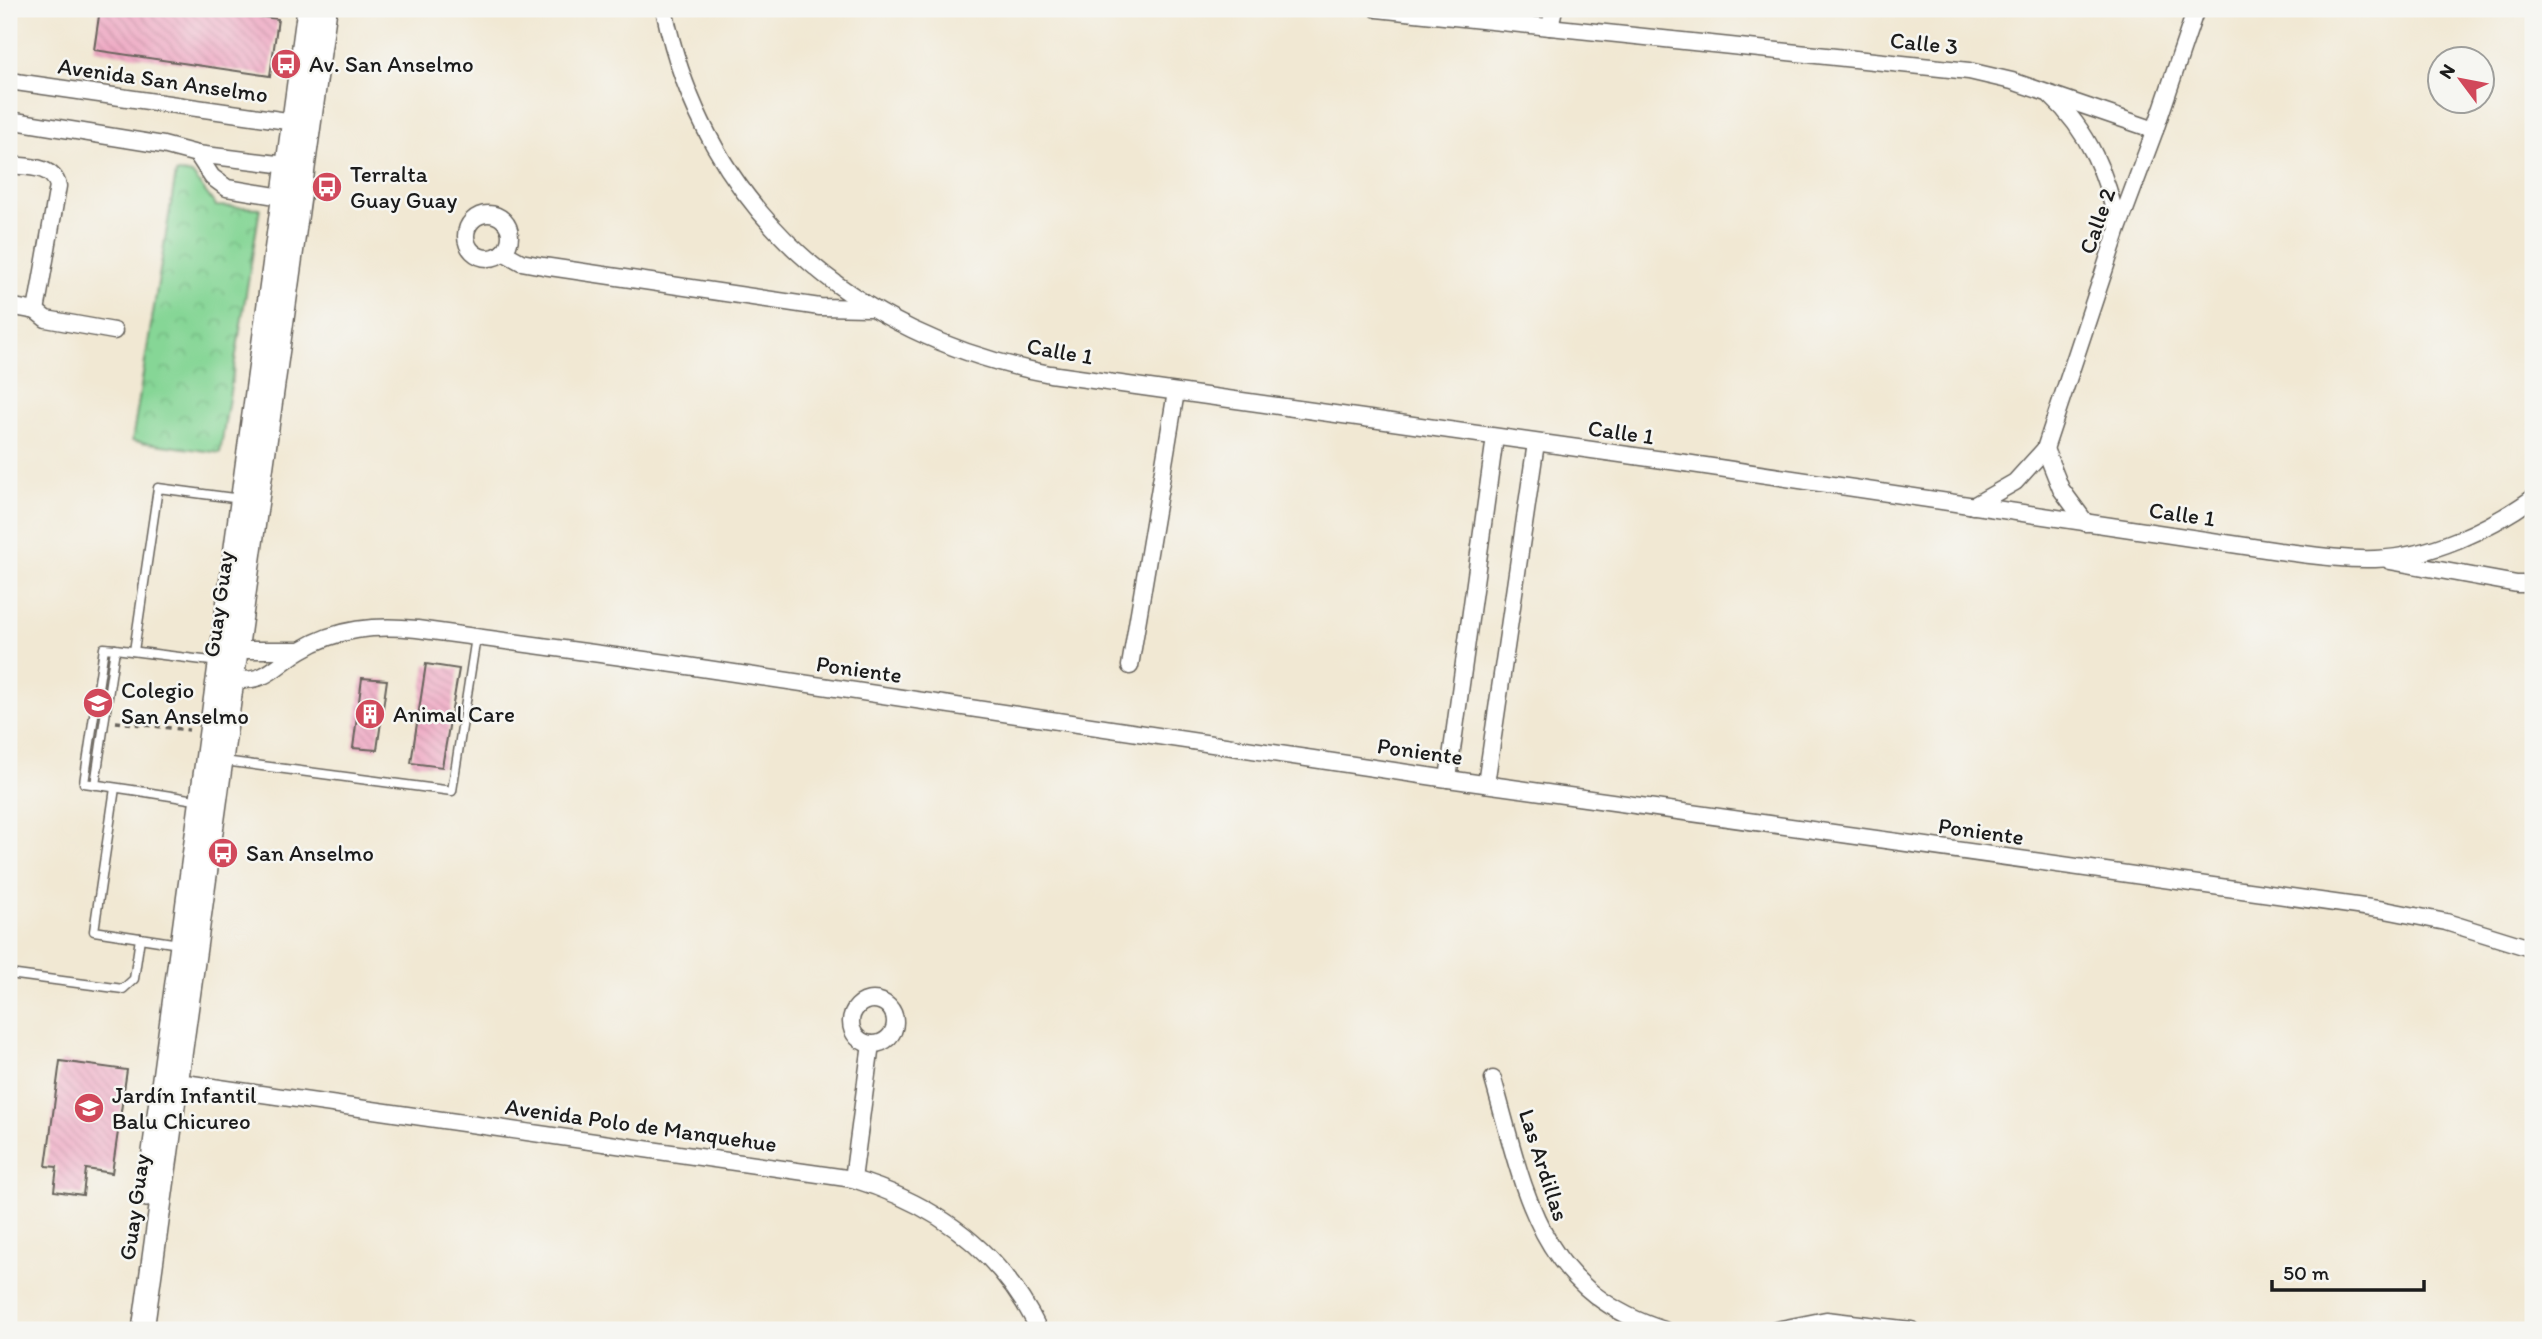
<svg xmlns="http://www.w3.org/2000/svg" width="2542" height="1339" viewBox="0 0 2542 1339" font-family="Itim,sans-serif">
  <style>
    .park { fill: url(#park-crowns); stroke: #517959; stroke-width: 2 }
    .building { fill: url(#building-back-hatch) }
    .lines { fill: none; stroke-linecap: round; stroke-linejoin: round }
    .service-casing { stroke: #67635c; stroke-width: 11 }
    .minor-casing { stroke: #67635c; stroke-width: 19 }
    .tertiary-casing { stroke: #67635c; stroke-width: 24 }
    .path { stroke: #67635c; stroke-width: 3.5; stroke-dasharray: 5 5; stroke-linecap: butt }
    .service { stroke: #fff; stroke-width: 8 }
    .minor { stroke: #fff; stroke-width: 16 }
    .tertiary { stroke: #fff; stroke-width: 21 }
    .labels { text-anchor: middle; stroke-width: 5; stroke-linejoin: round; paint-order: stroke }
    .street-label { font-size: 23px; fill: #1c1c1c; stroke: #f6f6f2 }
    .poi-label { font-size: 23px; fill: #1c1c1c; stroke: #f6f6f2; text-anchor: start }
  </style>
  <defs>
    <pattern id="park-crowns" width="20" height="18" patternUnits="userSpaceOnUse" patternTransform="scale(1.75)"><rect width="20" height="18" fill="#86d696"/><path d="M2 6a3 3 0 1 1 6 0M12 15a3 3 0 1 1 6 0" fill="none" stroke="#73b781"/></pattern>
    <pattern id="building-back-hatch" width="6" height="6" patternUnits="userSpaceOnUse" patternTransform="scale(1.75)"><rect width="6" height="6" fill="#eea7c2"/><path d="M-1 5l2 2M0 0l6 6M5-1l2 2" fill="none" stroke="#cc8fa6"/></pattern>
  </defs>
  <rect width="100%" height="100%" fill="#f6f6f2"/>
  <filter id="ink" filterUnits="userSpaceOnUse"><feTurbulence type="fractalNoise" baseFrequency=".0143" numOctaves="2"/><feDisplacementMap in="SourceGraphic" scale="14" xChannelSelector="R" yChannelSelector="G"/><feConvolveMatrix kernelMatrix="1 2 1 2 8 2 1 2 1" color-interpolation-filters="sRGB"/></filter>
  <filter id="wash" filterUnits="userSpaceOnUse"><feTurbulence type="fractalNoise" baseFrequency=".00686" numOctaves="4" result="noise"/><feDisplacementMap in="SourceGraphic" scale="28" xChannelSelector="R" yChannelSelector="G"/><feGaussianBlur stdDeviation="1.57" result="paint"/><feColorMatrix in="noise" values="0 0 0 0 0 0 0 0 0 0 0 0 0 0 0 0 0 1.4 0 .05"/><feComposite in="paint" operator="in"/></filter>
  <g filter="url(#wash)">
    <rect width="100%" height="100%" fill="#f1e8d3"/>
    <polygon class="park" points="176,173 192,174 216,206 260,208 220,453 132,441"/>
    <g id="blocks">
      <g class="building">
        <polygon points="100,9 207,9 278,19 270,76 94,50"/>
        <polygon points="426,664 459,669 442,767 411,763"/>
        <polygon points="362,678 387,680 377,750 353,748"/>
        <polygon points="60,1061 127,1070 112,1173 86,1169 83,1195 54,1191 57,1167 46,1166"/>
      </g>
    </g>
  </g>
  <g filter="url(#ink)">
    <use href="#blocks" fill-opacity="0" stroke="#67635c" stroke-width="2"/>
    <g class="lines">
      <g class="service-casing">
        <g id="service">
          <polyline points="115,649 219,662"/>
          <polyline points="134,651 158,488 241,499"/>
          <polyline points="224,761 452,791 476,637"/>
          <path d="M95,785L115,649L104,648L84,783C119,788 154,793 189,799L200,800"/>
          <polyline points="115,788 94,931 179,944"/>
          <polyline points="9,974 123,989 134,979 140,938"/>
        </g>
      </g>
      <g class="minor-casing">
        <g id="minor">
          <path d="M664,9C705,209 853,337 1050,374L1692,464L2279,551C2311,555 2343,560 2375,559C2431,557 2488,530 2533,498"/>
          <polyline points="1377,9 1969,71 2012,81 2155,130"/>
          <polyline points="1550,27 1554,9"/>
          <polyline points="9,81 301,123"/>
          <path d="M2050,95C2089,131 2108,177 2118,228"/>
          <polyline points="9,120 163,145 197,154 286,165"/>
          <polyline points="197,154 212,177 227,188 282,197"/>
          <path d="M9,165C27,167 53,165 58,186L36,311L9,306"/>
          <circle cx="488" cy="236" r="22"/>
          <polyline points="503,252 521,262 543,266 820,307 869,308"/>
          <polyline points="36,311 46,319 114,331"/>
          <polyline points="2045,449 2061,489 2086,523"/>
          <polyline points="1973,506 2015,482 2045,449 2118,229 2155,130 2196,9"/>
          <polyline points="2390,561 2517,584 2533,584"/>
          <polyline points="230,655 237,650 300,650"/>
          <polyline points="1130,666 1176,392"/>
          <path d="M227,672L234,680C269,682 274,666 301,650C337,628 376,625 417,629L674,664L1448,779L2385,910L2446,922L2533,949"/>
          <polyline points="1448,779 1495,437"/>
          <polyline points="1486,784 1536,443"/>
          <circle cx="873" cy="1022" r="22"/>
          <path d="M1493,1079C1525,1190 1537,1290 1664,1330"/>
          <path d="M178,1082L853,1179C936,1204 1001,1251 1039,1330"/>
          <polyline points="853,1179 871,1044"/>
          <polyline points="1776,1330 1826,1320 1911,1330"/>
        </g>
      </g>
      <g class="tertiary-casing">
        <g id="tertiary">
          <polyline points="147,1196 308,9"/>
          <polyline points="143,1330 326,9"/>
        </g>
      </g>
      <polyline class="path" points="116,722 189,730"/>
      <use href="#service" class="service"/>
      <use href="#minor" class="minor"/>
      <use href="#tertiary" class="tertiary"/>
    </g>
  </g>
  <defs>
    <g id="bus-disc" transform="scale(1.575)"><circle r="9.5" fill="#d1495b" stroke="#f6f6f2"/><path d="M-5-6H5V4H4V6H2V4H-2V6H-4V4H-5ZM-3.5-4V0h7V-4ZM-3.5 1.2v1.5H-2V1.2ZM2 1.2v1.5H3.5V1.2Z" fill="#fff"/></g>
    <g id="school-disc" transform="scale(1.575)"><circle r="9.5" fill="#d1495b" stroke="#f6f6f2"/><path d="M0-5L7-2L0 1L-7-2ZM-4 1L0 2.5L4 1V4Q0 6-4 4Z" fill="#fff"/></g>
    <g id="building-disc" transform="scale(1.575)"><circle r="9.5" fill="#d1495b" stroke="#f6f6f2"/><path d="M-4-6H4V6H1V3H-1V6H-4ZM-2.5-4.3h1.7v1.8h-1.7ZM.8-4.3h1.7v1.8H.8ZM-2.5-1h1.7V.8h-1.7ZM.8-1h1.7V.8H.8Z" fill="#fff"/></g>
  </defs>
  <g fill-rule="evenodd">
    <use href="#bus-disc" x="286" y="64"/>
    <use href="#bus-disc" x="327" y="187"/>
    <use href="#school-disc" x="98" y="703"/>
    <use href="#building-disc" x="370" y="714"/>
    <use href="#bus-disc" x="223" y="853"/>
    <use href="#school-disc" x="89" y="1108"/>
  </g>
  <g class="labels">
    <g class="street-label">
      <text transform="translate(1924 43) rotate(6)" y="8">Calle 3</text>
      <text transform="translate(163 80) rotate(8)" y="8">Avenida San Anselmo</text>
      <text transform="translate(2097 221) rotate(-71)" y="8">Calle 2</text>
      <text transform="translate(1060 351) rotate(10)" y="8">Calle 1</text>
      <text transform="translate(1621 432) rotate(8)" y="8">Calle 1</text>
      <text transform="translate(2182 514) rotate(8)" y="8">Calle 1</text>
      <text transform="translate(218 604) rotate(-82)" y="8">Guay Guay</text>
      <text transform="translate(859 669) rotate(8)" y="8">Poniente</text>
      <text transform="translate(1420 751) rotate(8)" y="8">Poniente</text>
      <text transform="translate(1981 831) rotate(8)" y="8">Poniente</text>
      <text transform="translate(641 1125) rotate(8)" y="8">Avenida Polo de Manquehue</text>
      <text transform="translate(1544 1165) rotate(72)" y="8">Las Ardillas</text>
      <text transform="translate(134 1207) rotate(-82)" y="8">Guay Guay</text>
    </g>
    <g class="poi-label">
      <text x="309" y="72">Av. San Anselmo</text>
      <text x="350" y="182">Terralta<tspan x="350" dy="26">Guay Guay</tspan></text>
      <text x="121" y="698">Colegio<tspan x="121" dy="26">San Anselmo</tspan></text>
      <text x="393" y="722">Animal Care</text>
      <text x="246" y="861">San Anselmo</text>
      <text x="112" y="1103">Jardín Infantil<tspan x="112" dy="26">Balu Chicureo</tspan></text>
    </g>
  </g>
  <rect width="2542" height="1339" fill="none" stroke="#f6f6f2" stroke-width="35"/>
  <g transform="translate(2461 80) rotate(302)"><circle r="33" fill="#f6f6f2" stroke="#9f9f9c" stroke-width="2"/>
  <path d="M0-5L12 26L0 18L-12 26Z" fill="#d1495b"/>
  <text y="-10" font-size="19" font-weight="bold" text-anchor="middle" fill="#1c1c1c">N</text>
  </g>
  <path d="M2272 1280v10h152v-10" fill="none" stroke="#1c1c1c" stroke-width="3.5"/>
  <text x="2283" y="1280" font-size="21" fill="#1c1c1c" stroke="#f6f6f2" stroke-width="5" paint-order="stroke">50 m</text>
</svg>
